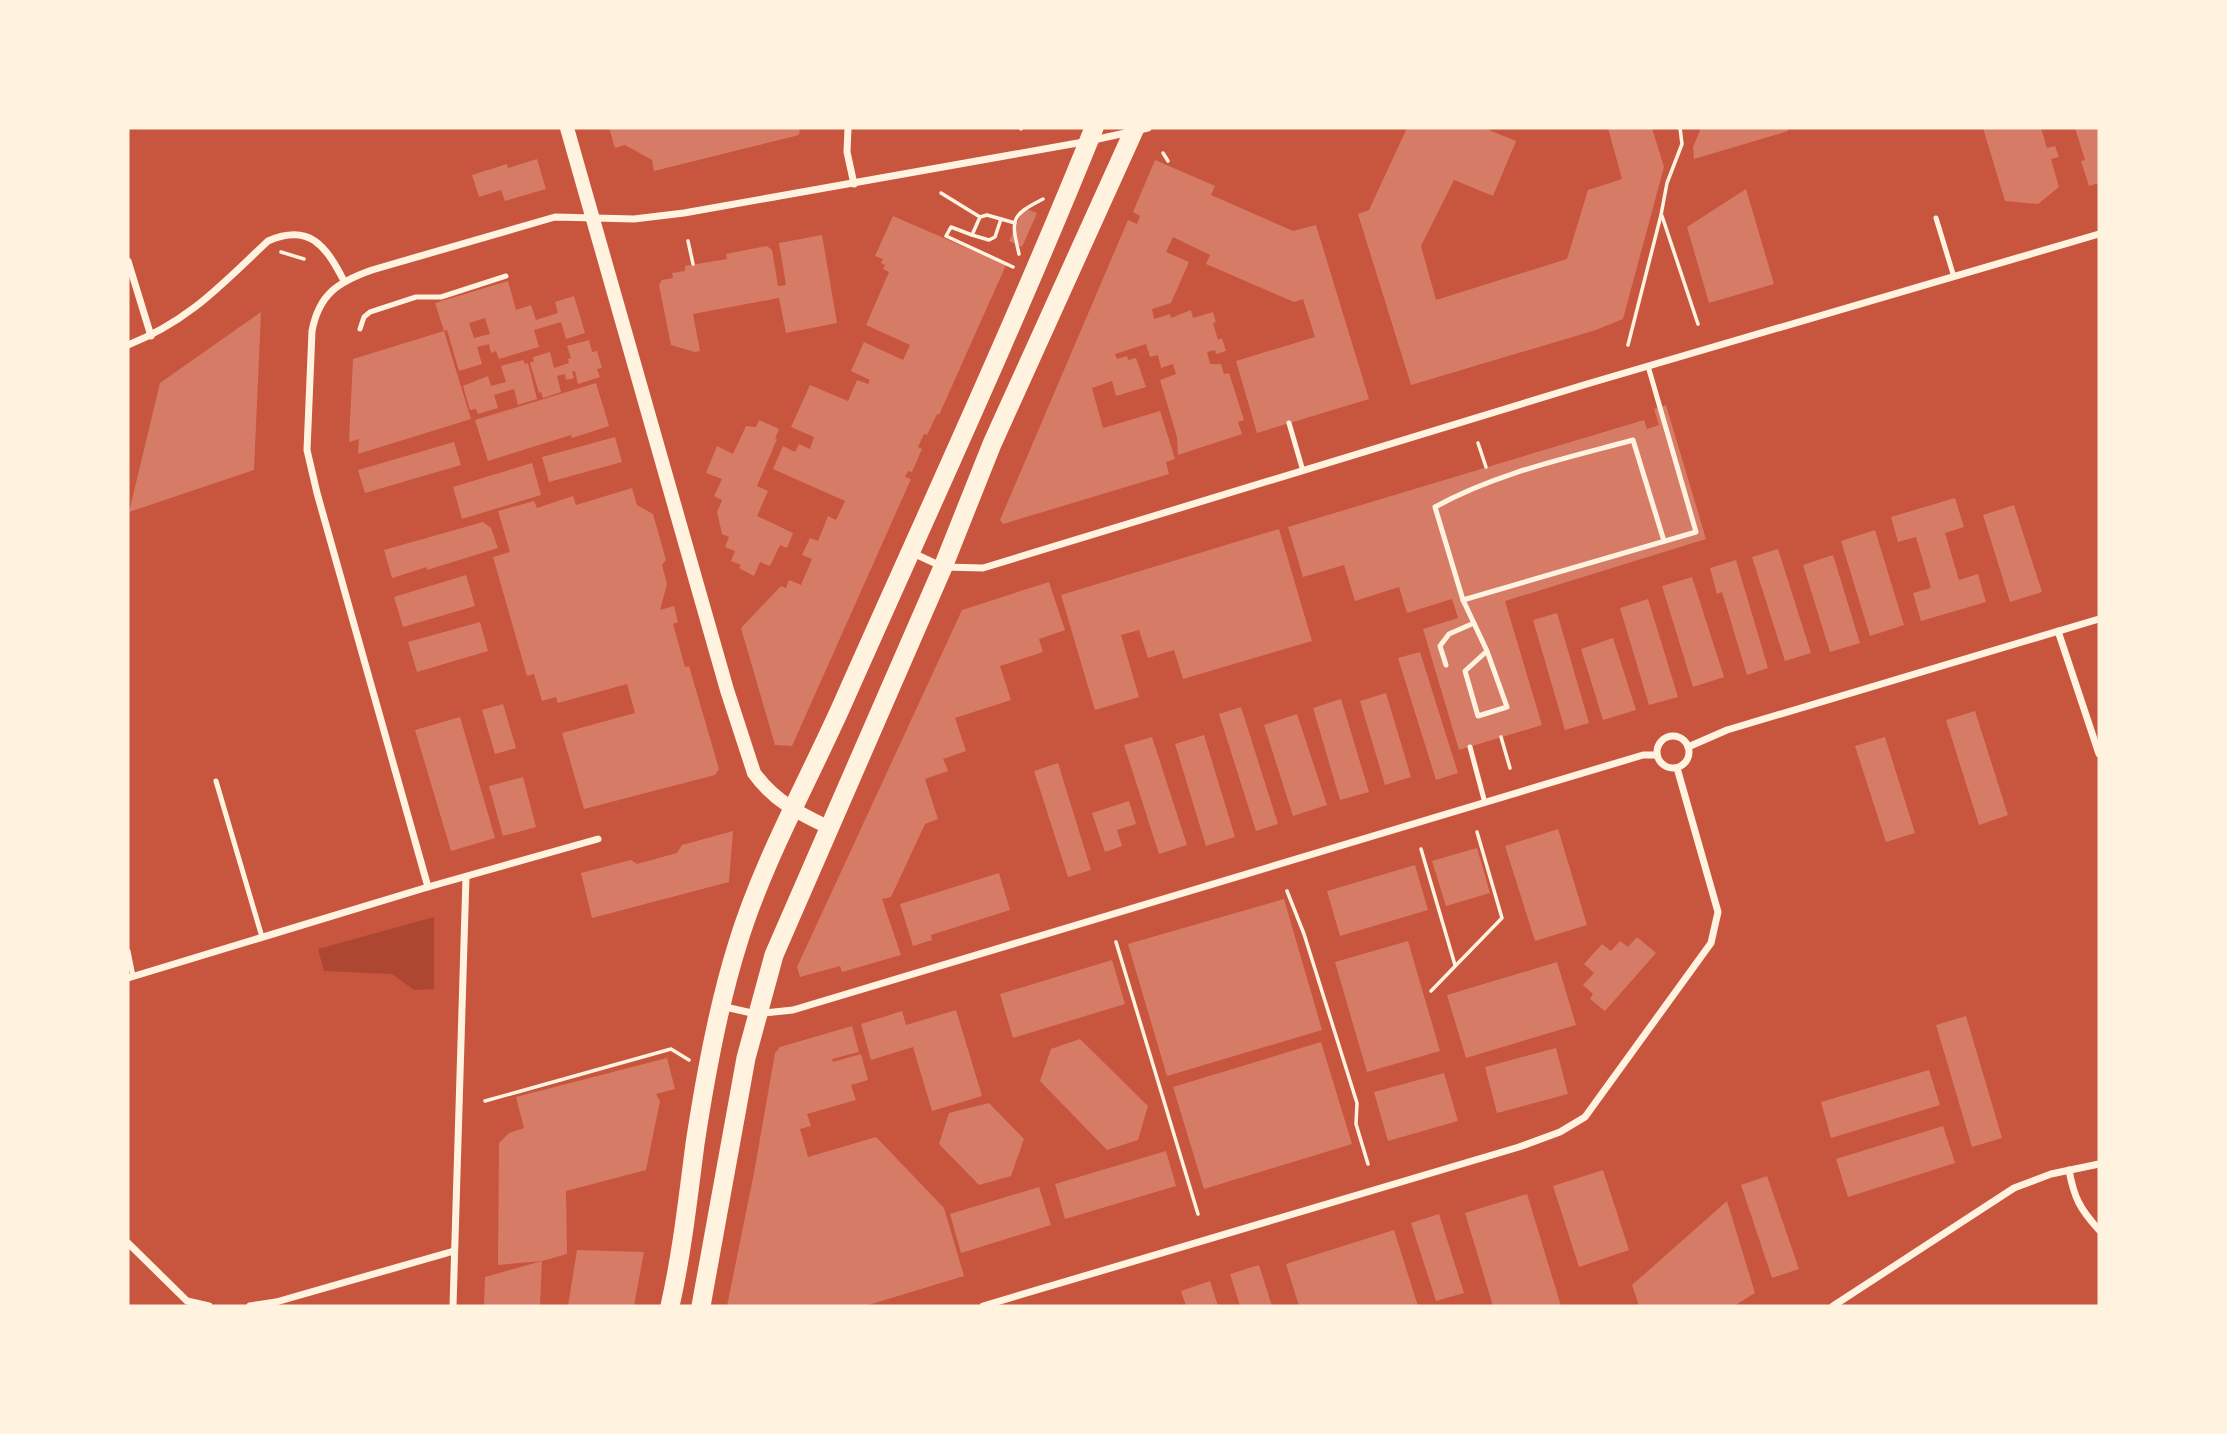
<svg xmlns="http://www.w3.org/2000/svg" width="2227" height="1434" viewBox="0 0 2227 1434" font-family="'DejaVu Sans',sans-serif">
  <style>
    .green { fill: #ae4732 }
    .building { fill: #d67c66; fill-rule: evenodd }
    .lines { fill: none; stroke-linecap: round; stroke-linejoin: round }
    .path { stroke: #fff3e0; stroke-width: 3.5 }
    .service { stroke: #fff3e0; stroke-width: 5 }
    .minor { stroke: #fff3e0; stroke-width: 7 }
    .secondary { stroke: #fff3e0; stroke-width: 14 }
    .trunk { stroke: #fff3e0; stroke-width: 19 }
  </style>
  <rect width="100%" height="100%" fill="#c8553d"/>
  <polygon class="green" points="434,917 434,989 414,990 392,974 324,971 318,949"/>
  <g class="building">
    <polygon points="609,128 800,128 799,135 654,171 652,160 625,145 615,148"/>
    <polygon points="1407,128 1484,128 1516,141 1493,196 1454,180 1421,246 1436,300 1567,259 1588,190 1622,179 1608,128 1652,128 1664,167 1623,319 1596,330 1411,385 1358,214 1369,210"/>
    <polygon points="1701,128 1788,128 1788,131 1694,159 1693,147"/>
    <polygon points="1983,128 2041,128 2047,148 2055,146 2059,157 2051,159 2059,187 2038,204 2005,201"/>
    <polygon points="2075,128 2099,128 2099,183 2089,186 2081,161 2085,160"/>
    <polygon points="537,159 546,189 505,201 501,190 479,197 472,175 507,164 508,168"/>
    <polygon points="1155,160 1215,186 1211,195 1293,231 1316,225 1369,399 1257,433 1236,361 1315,337 1303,299 1294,302 1206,264 1210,255 1173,237 1166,252 1189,262 1171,303 1152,309 1154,319 1170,314 1171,318 1191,310 1193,318 1213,312 1216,322 1213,323 1218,340 1222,338 1226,351 1216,354 1215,350 1207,352 1210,364 1221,364 1224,374 1229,373 1244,420 1238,422 1242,434 1178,455 1177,437 1160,380 1176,374 1173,364 1161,368 1158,355 1150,357 1146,344 1115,354 1117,359 1127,356 1128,360 1136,358 1146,387 1116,396 1112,381 1092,388 1103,428 1160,411 1175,459 1166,462 1169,474 1003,524 1000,520 1128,220 1137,224 1140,216 1133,212"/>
    <polygon points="1746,189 1774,284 1709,303 1687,227"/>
    <polygon points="1024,208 1037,213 1022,247 1009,241"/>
    <polygon points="893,216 1006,265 939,415 937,414 927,435 924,434 918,447 922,449 912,472 908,471 905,477 911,479 792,746 775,745 741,628 781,586 786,588 789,580 801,585 812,559 802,555 810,538 818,541 828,516 836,520 845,501 773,469 783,446 795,452 799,444 810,449 814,437 791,427 810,385 848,401 857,380 868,384 870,380 851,371 864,342 903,360 910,345 866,325 889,272 883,269 885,265 881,263 883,259 875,256"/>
    <polygon points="822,235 837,323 786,333 779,298 693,314 700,351 695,352 671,345 659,285 662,280 673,278 672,273 685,271 685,266 727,259 726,254 767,246 772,250 778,286 786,285 779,243"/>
    <path d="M508,281L516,310L531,305L536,320L558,313L555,302L574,296L585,333L566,339L561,322L534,330L539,347L499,359L496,351L491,353L489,344L477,347L482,364L459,371L447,330L444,331L435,303ZM485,318L490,334L474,338L469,323Z"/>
    <polygon points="261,312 254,470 129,512 160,383"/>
    <polygon points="444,331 471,419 358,454 359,439 349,442 353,359"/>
    <polygon points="589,340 592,352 597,351 602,368 597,369 600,377 578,384 575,371 572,372 574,378 566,380 565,374 557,376 561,392 543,398 541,392 539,393 530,363 534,361 533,357 550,352 554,368 569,363 568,359 571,358 567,346"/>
    <polygon points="523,360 525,364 528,363 537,399 518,405 514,389 494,395 498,408 478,414 476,409 470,410 463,386 488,376 491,386 506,382 501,366"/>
    <polygon points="596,383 609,426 572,438 571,435 488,461 475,420"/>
    <polygon points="1666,405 1706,539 1505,601 1542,725 1459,750 1423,629 1458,618 1452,599 1407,613 1399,587 1355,601 1344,565 1303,577 1288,527 1644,420 1647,429 1659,425 1654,409"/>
    <polygon points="759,420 779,429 775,439 777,439 757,486 768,491 757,516 793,533 787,548 780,545 770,566 760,562 754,576 739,568 741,565 731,561 735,551 725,547 729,537 722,534 717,512 722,500 714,496 722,479 706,473 717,446 733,454 746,426 756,427"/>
    <polygon points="615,437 622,462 549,482 542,457"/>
    <polygon points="454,442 461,465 365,493 358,470"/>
    <polygon points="532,463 541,495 462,519 453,487"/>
    <polygon points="632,488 637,505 653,514 666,560 662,565 667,584 660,610 674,606 678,622 673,624 685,667 689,666 719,769 715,775 584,809 562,733 635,713 627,684 558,703 556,697 542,701 534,674 527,676 493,557 510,552 498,511 534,501 537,508 573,496 576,505"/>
    <polygon points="1955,498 1964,527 1945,533 1959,580 1978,574 1986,602 1921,621 1913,593 1931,588 1916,537 1898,542 1891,517"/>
    <polygon points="2014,505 2042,592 2010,602 1983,515"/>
    <polygon points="483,522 491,528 498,548 427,570 427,567 392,578 384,550"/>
    <polygon points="1279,529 1312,641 1183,679 1174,650 1148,658 1139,630 1121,635 1139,697 1095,710 1061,595"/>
    <polygon points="1875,530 1904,625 1870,636 1841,541"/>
    <polygon points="1778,549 1811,653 1785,661 1752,557"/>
    <polygon points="1833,555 1860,643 1830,652 1803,565"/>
    <polygon points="1736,560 1768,668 1747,675 1722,592 1717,594 1710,568"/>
    <polygon points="466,575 475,606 403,627 394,597"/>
    <polygon points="1692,577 1724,677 1693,687 1662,586"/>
    <polygon points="1049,582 1065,630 1039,639 1043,652 1000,666 1011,700 955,718 966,751 943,759 948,771 925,779 938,819 925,824 891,897 882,899 901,955 842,972 840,966 800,977 797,967 962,610"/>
    <polygon points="1648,599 1678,697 1649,705 1620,608"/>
    <polygon points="1557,613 1589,723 1565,730 1533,620"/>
    <polygon points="480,622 488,651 417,672 408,642"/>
    <polygon points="1613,638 1636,710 1603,720 1581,649"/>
    <polygon points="1420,652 1458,773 1436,780 1398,658"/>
    <polygon points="1386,693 1411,777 1385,785 1360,701"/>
    <polygon points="1341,699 1369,792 1340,800 1313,708"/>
    <polygon points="503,704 516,748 495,754 482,710"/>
    <polygon points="1241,707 1278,824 1256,831 1219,714"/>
    <polygon points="1975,711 2008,815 1979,825 1946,720"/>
    <polygon points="1297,714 1327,805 1293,816 1264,725"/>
    <polygon points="460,717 495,838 451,851 415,730"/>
    <polygon points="1204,735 1235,837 1206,846 1175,744"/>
    <polygon points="1152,737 1187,845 1159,854 1124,745"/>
    <polygon points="1885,737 1915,833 1886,842 1855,746"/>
    <polygon points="1058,763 1091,870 1068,877 1034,771"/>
    <polygon points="523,777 536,827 503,836 489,786"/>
    <polygon points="1129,801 1136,824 1117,830 1122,846 1105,852 1092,813"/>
    <polygon points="1558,829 1587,925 1535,941 1505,846"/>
    <polygon points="733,831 729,882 592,918 581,873 631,860 637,864 677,853 682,845"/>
    <polygon points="1477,848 1490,893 1446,906 1432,861"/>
    <polygon points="1415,865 1428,910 1340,936 1327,891"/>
    <polygon points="999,873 1010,910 931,935 932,940 913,946 900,904"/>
    <polygon points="1284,899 1322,1030 1167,1076 1128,944"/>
    <polygon points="1637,937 1656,953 1605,1011 1590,999 1593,994 1583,985 1594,973 1584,964 1602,944 1611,951 1620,941 1628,947"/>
    <polygon points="1408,941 1440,1051 1367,1072 1335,962"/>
    <polygon points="1112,960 1125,1004 1013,1038 1000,994"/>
    <polygon points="1557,962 1576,1025 1466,1058 1447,995"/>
    <polygon points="956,1010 982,1096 932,1111 913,1047 871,1060 861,1024 902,1011 906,1025"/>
    <polygon points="1966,1016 2002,1138 1972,1147 1936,1025"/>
    <polygon points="852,1026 859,1052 832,1059 833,1062 861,1054 868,1080 851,1085 856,1100 807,1114 811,1126 800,1129 808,1157 876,1137 944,1208 964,1276 865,1306 727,1306 754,1173 775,1053 780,1047"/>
    <polygon points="1080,1039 1148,1106 1138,1140 1107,1150 1040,1081 1051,1049"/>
    <polygon points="1321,1042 1352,1144 1204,1189 1173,1087"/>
    <polygon points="1556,1048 1568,1094 1497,1113 1485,1067"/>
    <polygon points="667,1058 675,1089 656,1094 660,1101 646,1170 566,1191 567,1254 542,1261 498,1265 499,1143 509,1133 524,1128 516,1097"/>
    <polygon points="1929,1070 1940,1105 1831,1138 1821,1102"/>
    <polygon points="1444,1073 1458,1121 1388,1141 1374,1092"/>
    <polygon points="989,1103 1024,1139 1011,1176 979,1185 939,1144 949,1113"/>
    <polygon points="1943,1126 1955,1163 1848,1197 1836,1159"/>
    <polygon points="1166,1151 1176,1186 1065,1219 1055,1184"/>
    <polygon points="1603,1170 1629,1250 1579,1267 1553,1186"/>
    <polygon points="1767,1176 1799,1269 1772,1278 1741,1185"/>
    <polygon points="1039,1187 1051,1225 961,1253 950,1214"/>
    <polygon points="1527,1194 1561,1306 1493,1306 1465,1213"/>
    <polygon points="1727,1201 1755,1293 1734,1306 1639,1306 1632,1285"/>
    <polygon points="1439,1214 1464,1293 1436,1301 1411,1223"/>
    <polygon points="1394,1230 1418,1306 1299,1306 1286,1264"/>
    <polygon points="577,1250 644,1252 634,1306 568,1306"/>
    <polygon points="542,1261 540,1306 484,1306 485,1277"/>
    <polygon points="1259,1265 1272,1306 1240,1306 1230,1274"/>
    <polygon points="1210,1281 1218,1306 1186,1306 1181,1291"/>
  </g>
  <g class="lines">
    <g class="path">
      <polyline points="1021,128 1021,129"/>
      <polyline points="1163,153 1168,161"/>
      <polyline points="941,193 980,217 987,215 1001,219 995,237 989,240 972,235 980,217"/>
      <polyline points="1662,216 1698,324"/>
      <polyline points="1001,219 1015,223"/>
      <polyline points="972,235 951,227 946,236 1013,267"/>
      <polyline points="688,241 693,264"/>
      <polyline points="281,252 304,259"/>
      <path d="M1019,254C1011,219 1010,216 1043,199"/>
      <polyline points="1628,345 1661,215 1667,183 1682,144 1680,128"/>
      <polyline points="1478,443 1486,467"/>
      <polyline points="1501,737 1510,768"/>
      <polyline points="1421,849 1455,965"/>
      <polyline points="1287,891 1304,934 1357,1103 1356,1124 1368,1164"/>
      <polyline points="1116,942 1198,1214"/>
      <polyline points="1431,991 1502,918 1477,832"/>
      <polyline points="485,1101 671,1049 689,1060"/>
    </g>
    <g class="service">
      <polyline points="1936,218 1954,277"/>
      <polyline points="360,329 364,317 370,312 416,297 441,297 506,276"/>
      <path d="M1648,366L1696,532L1463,600L1435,507C1496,473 1567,458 1633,440L1664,541"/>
      <polyline points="1289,423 1303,471"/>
      <polyline points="1463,600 1487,651 1507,707 1478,716 1465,671 1487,651"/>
      <polyline points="1446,665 1440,646 1449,634 1474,623"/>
      <polyline points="1470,747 1485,803"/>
      <polyline points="216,781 262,937"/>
      <polyline points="128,951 133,976"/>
    </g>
    <g class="minor">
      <polyline points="848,128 847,152 854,184"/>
      <polyline points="128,261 151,336"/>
      <path d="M128,345C189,321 221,285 268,241C310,223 326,246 344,281"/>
      <polyline points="913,553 943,567 983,568 1587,384 2099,234"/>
      <polyline points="2058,631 2099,754"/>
      <circle cx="1673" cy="752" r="16"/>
      <polyline points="1688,747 1727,730 2099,619"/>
      <path d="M428,887L317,493L307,450L312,331C319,294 338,282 372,270L555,217L634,219L684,213L1089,141L1148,128"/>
      <polyline points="128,978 428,887 598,839"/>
      <polyline points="721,1006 756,1014 793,1010 1643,755 1656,755"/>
      <path d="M2069,1170C2074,1198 2080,1209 2099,1230"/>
      <polyline points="128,1243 187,1301 209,1306"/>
      <polyline points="250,1306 276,1302 454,1251"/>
      <polyline points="453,1306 466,877"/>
      <polyline points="983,1306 1519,1147 1560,1132 1585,1117 1711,943 1718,912 1677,768"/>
      <polyline points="1833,1306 2014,1188 2051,1174 2099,1164"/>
    </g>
    <path class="secondary" d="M567,128L727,690L754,773C774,801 800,814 830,828"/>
    <g class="trunk">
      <path d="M670,1306C682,1253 688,1198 695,1144C705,1078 717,1010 737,946C763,860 810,778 846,696C930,507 1017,319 1094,128"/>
      <polyline points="701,1306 746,1058 774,955 943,567 992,444 1135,128"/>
    </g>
  </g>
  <rect width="2227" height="1434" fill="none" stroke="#fff3e0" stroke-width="259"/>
</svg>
